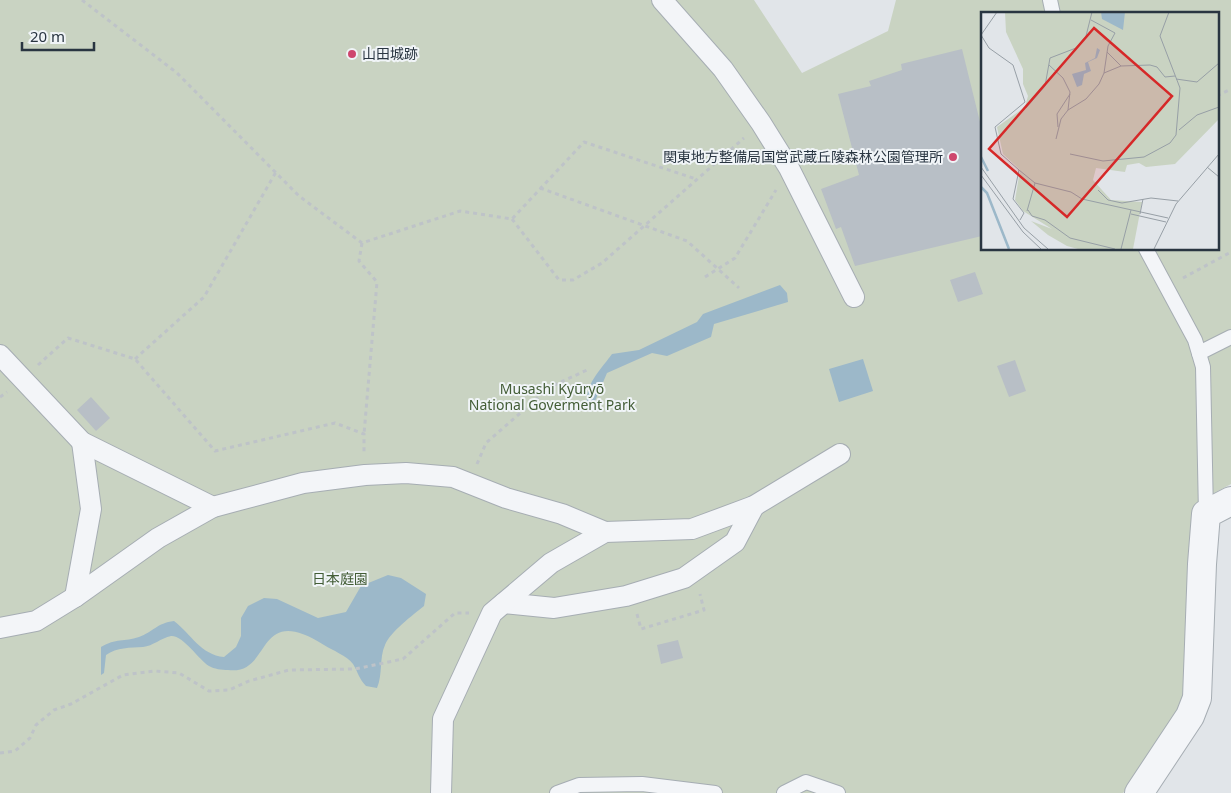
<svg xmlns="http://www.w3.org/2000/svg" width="1231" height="793" viewBox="0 0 1231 793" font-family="'Noto Sans','Noto Sans JP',sans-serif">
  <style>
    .green { fill: #c9d3c2; fill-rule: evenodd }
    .water { fill: #9cb8c9 }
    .building { fill: #b8bfc6 }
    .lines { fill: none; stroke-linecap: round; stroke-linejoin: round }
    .service-casing { stroke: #a6adb3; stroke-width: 16 }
    .pedestrian-casing { stroke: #a6adb3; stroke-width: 22 }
    .minor-casing { stroke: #a6adb3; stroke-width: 30 }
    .path { stroke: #bec3c8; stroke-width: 3; stroke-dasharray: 4 4; stroke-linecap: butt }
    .service { stroke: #f3f5f8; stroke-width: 14 }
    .pedestrian { stroke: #f3f5f8; stroke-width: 20 }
    .minor { stroke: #f3f5f8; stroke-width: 28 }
    .poi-dot { fill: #ce466d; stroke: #f0f4f7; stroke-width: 2 }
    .labels { text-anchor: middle; stroke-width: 4; stroke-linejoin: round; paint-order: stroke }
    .poi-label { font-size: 14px; fill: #293541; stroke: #f0f4f7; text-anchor: start }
    .park-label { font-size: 14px; fill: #435d36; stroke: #f0f4f7 }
    .inset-river { fill: none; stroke: #9cb8c9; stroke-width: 2.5 }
    .inset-road { fill: none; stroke: #979fa6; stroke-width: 1 }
    .view { fill: #d62828; fill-opacity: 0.15; stroke: #d62828; stroke-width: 2.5 }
    .inset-edge { fill: none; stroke: #293541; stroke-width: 2.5 }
  </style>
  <rect width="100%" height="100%" fill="#e1e5e9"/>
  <path class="green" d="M0,0H754L802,73L888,31L896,0H1231V484L1198,502L1193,688L1155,753L1123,793H0ZM982,14H1217V249H982Z"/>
  <g class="water">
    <path d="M780,285L787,293L788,302L714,324L711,337L667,356L652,353L607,373L595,401L587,403C585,384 602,368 612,354L639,350L697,322L703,314Z"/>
    <polygon points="863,359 873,391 839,402 829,369"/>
    <path d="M388,575L401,578L426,594L424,606C413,615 390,632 385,645C379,658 383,674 377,688L366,686C359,679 358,672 353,664C347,656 332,650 324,645C254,601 273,676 228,670C222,670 214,669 209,666C199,660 183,635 171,636C161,638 153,646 143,647C130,648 117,647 106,655L104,673L101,675V647C116,638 124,642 139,637C153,632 157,623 174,621C191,634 201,655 224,657L236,647L241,636V618L248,606L264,598L277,599L318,618L346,612L361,586Z"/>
  </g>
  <g class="building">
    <polygon points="962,49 982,130 982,236 855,266 841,227 836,229 821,189 859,175 838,94 871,86 869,81 902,70 901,64"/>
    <polygon points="975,272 983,294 958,302 950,280"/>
    <polygon points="1015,360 1026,391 1009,397 997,366"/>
    <polygon points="91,397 110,418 96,431 77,410"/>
    <polygon points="678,640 683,658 661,664 657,645"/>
  </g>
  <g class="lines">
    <g class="service-casing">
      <g id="service">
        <polyline points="1050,0 1053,14"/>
        <polyline points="1146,249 1195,340 1203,367 1206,514"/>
        <polyline points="1199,353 1231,337"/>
        <polyline points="557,793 579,785 642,784 715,793"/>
        <polyline points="784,793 806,782 838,793"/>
      </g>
    </g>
    <g class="pedestrian-casing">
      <g id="pedestrian">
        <polyline points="662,0 723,69 761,123 789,168 854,297"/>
        <polyline points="0,355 82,442 213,507"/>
        <polyline points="75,597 91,509 82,442"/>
        <polyline points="504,603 554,608 626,596 684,578 735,542 754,506"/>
        <polyline points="0,628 36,621 75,597 158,538 213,507 303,483 365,475 406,473 453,477 506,498 562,514 605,532"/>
        <polyline points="441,793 443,719 492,613 551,563 605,532 692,529 754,506 840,454"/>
      </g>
    </g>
    <g class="minor-casing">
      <polyline id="minor" points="1139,793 1190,716 1197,698 1202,564 1206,514 1231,501"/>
    </g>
    <g class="path">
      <polyline points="82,0 177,73 299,196 362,243 460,211 512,219 584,142 696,179"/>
      <polyline points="1217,96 1231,89"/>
      <polyline points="540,188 687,241 739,288"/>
      <polyline points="512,219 559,280 573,280 602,263 744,138"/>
      <polyline points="362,243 359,261 377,282 364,434"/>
      <polyline points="705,277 735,258 776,190"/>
      <polyline points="1183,278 1231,252"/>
      <polyline points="135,359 204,297 276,172"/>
      <polyline points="38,365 68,338 135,359 215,451 335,423 364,434 364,454"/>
      <polyline points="0,397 7,392"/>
      <polyline points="477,464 486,443 550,387 587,370"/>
      <polyline points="637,614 641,629 704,610 700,594"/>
      <polyline points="0,753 15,751 30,738 36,725 54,710 71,704 123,675 155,671 179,673 209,691 229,690 249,681 289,670 355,669 403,659 455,613 469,613"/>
    </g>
    <use href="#service" class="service"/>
    <use href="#pedestrian" class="pedestrian"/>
    <use href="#minor" class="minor"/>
  </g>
  <g class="poi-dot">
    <circle cx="352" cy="54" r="5"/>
    <circle cx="953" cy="157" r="5"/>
  </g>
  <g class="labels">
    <g class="poi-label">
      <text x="362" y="59">山田城跡</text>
      <text x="943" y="162" text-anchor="end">関東地方整備局国営武蔵丘陵森林公園管理所</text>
    </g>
    <g class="park-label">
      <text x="552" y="394">Musashi Kyūryō<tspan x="552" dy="16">National Goverment Park</tspan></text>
      <text x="340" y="584">日本庭園</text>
    </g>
  </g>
  <g transform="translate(981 12)">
    <rect width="238" height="238" fill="#e1e5e9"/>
    <path d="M24,0H237V108L194,152L165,155L158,151L146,153L144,160L115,156L112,168L130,188L161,190L152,237H97L86,234L67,223L50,209L71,217L42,199L34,188L39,158L22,142L16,115L44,95L47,84L42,72V57L25,20Z" fill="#c9d3c2"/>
    <path d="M120,0H144L142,18L121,7ZM116,36L119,38L116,46L107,50L110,59L103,62L101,73L96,75L91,62L105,58L104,51L114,46Z" fill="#9cb8c9"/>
    <path class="inset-river" d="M0,145L7,159M0,175L6,181L28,237"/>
    <path class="inset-road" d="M16,0L0,23L8,36L32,53L44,90L14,115L20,142L38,158L32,187L43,201L39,208M238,9V35M126,40L140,54M68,53L82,66L89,80L87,98L80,107L75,127M123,61L140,54L169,53L176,55L184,65L194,64M195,67L216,70L238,51M45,96L64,74L69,46L95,36L105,24L111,0M87,98L105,87L118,72L123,61L127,34L134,21L110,8M77,115L76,102L89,82M198,118L216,103L238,95M89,142L122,149L163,145L189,131L195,123L199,76L179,24L188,0M0,155L43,216L67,237M226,155L238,165M38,158L54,171L90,180L101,187L187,206M0,163L42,220L60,237M117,178L127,188L141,191L170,186L197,189M47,198L51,204L64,208L89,226L134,237M46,199L54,171M150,202L185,210M159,202L162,187M140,237L150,198M173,237L195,192L238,142"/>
    <path class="view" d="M113,16L191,84L86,205L8,137Z"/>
    <rect width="238" height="238" class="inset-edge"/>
  </g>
  <path d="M22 42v8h72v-8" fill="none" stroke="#293541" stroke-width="2.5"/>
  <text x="30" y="42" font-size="15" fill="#293541" stroke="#f0f4f7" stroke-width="4" paint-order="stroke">20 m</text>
</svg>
